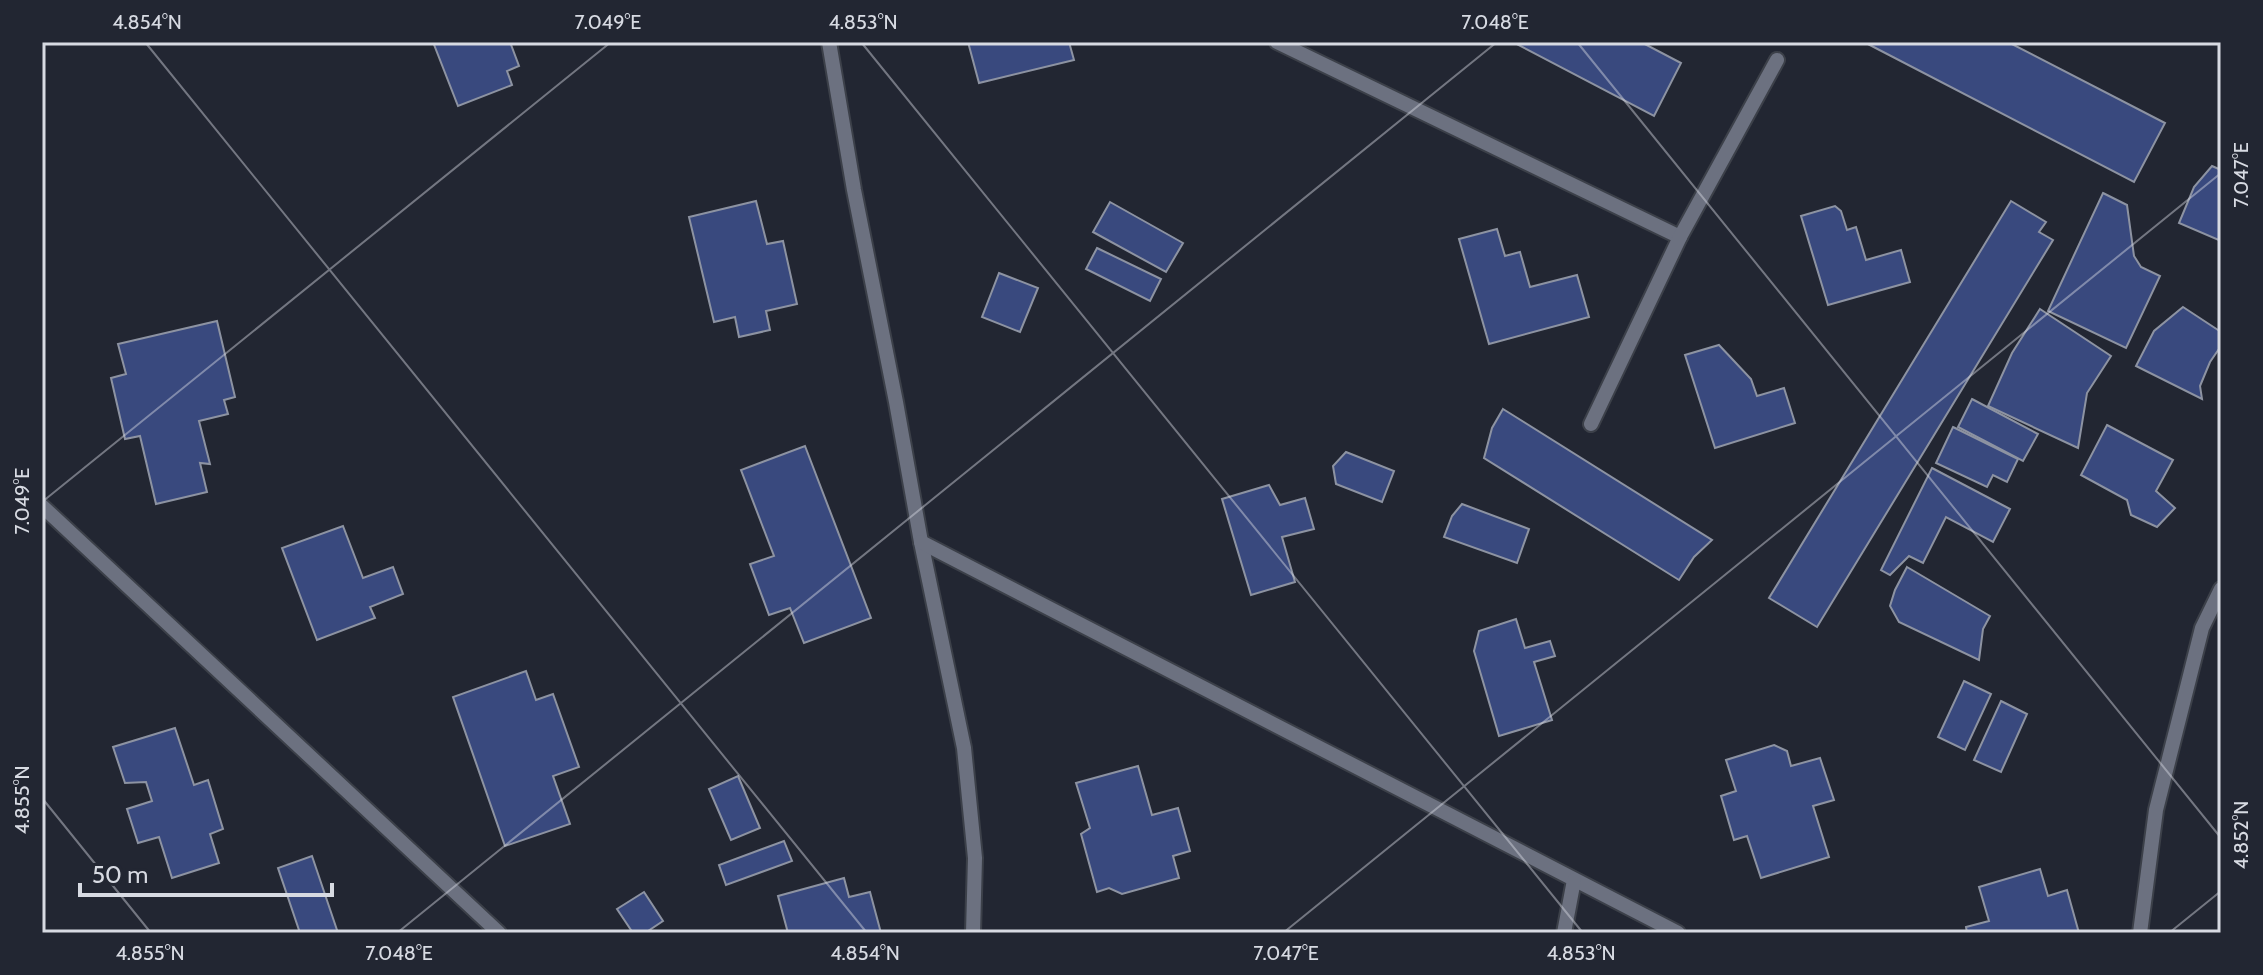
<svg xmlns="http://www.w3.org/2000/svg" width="2263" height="975" viewBox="0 0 2263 975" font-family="Cabin,sans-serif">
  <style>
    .building { fill: #39497e; stroke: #8d93a2; stroke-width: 2 }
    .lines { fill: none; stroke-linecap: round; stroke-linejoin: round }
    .service-casing { stroke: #3c4049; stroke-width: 18 }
    .service { stroke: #6c7180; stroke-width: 14 }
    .ticks { fill: none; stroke: #d7dae2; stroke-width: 2; stroke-opacity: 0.45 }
    .neatline { fill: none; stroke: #d7dae2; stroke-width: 3 }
    .ticks-label { font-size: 20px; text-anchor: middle; fill: #d7dae2 }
  </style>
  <rect width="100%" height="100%" fill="#222632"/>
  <g class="building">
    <polygon points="433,42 510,42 519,66 507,71 512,85 458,106"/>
    <polygon points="968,42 1069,42 1074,60 979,83"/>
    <polygon points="1513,42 1641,42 1681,63 1654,116"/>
    <polygon points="1864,42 2008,42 2165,123 2134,182"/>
    <polygon points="2212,166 2221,170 2221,241 2179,223 2194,187"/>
    <polygon points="2103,193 2127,205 2134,256 2141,267 2160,276 2126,348 2048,311"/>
    <polygon points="756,201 767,244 783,241 797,304 766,311 770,330 739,337 735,317 714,322 689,217"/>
    <polygon points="2011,201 2046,222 2039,232 2053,240 1817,627 1769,598"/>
    <polygon points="1110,202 1183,243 1166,272 1093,232"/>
    <polygon points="1835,206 1841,211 1847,230 1856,227 1866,260 1901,250 1910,282 1828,305 1801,216"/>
    <polygon points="1497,229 1505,256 1520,252 1530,287 1577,275 1589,317 1489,344 1459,239"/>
    <polygon points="1097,248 1161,279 1150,301 1086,269"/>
    <polygon points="999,273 1038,288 1020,332 982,317"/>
    <polygon points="2183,307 2221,332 2221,346 2210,362 2200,386 2202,399 2136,366 2154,331"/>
    <polygon points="2040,309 2111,356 2087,393 2078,448 1988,406 2012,353"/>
    <polygon points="217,321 235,397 224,400 228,414 199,421 210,464 200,463 207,492 156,504 140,436 125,439 111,378 126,374 118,344"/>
    <polygon points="1719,345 1751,379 1757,396 1784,388 1795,423 1715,448 1685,355"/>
    <polygon points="1972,399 2038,434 2023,461 1958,427"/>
    <polygon points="1503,409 1712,540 1694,557 1679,580 1484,458 1492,428"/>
    <polygon points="2107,425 2173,460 2156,491 2175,508 2157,527 2131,515 2127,500 2081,475"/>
    <polygon points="1953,427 2018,459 2007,482 1993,475 1987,487 1936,463"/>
    <polygon points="805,446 871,618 804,643 790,608 769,615 750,564 774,556 741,470"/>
    <polygon points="1346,452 1394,471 1382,502 1336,484 1333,466"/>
    <polygon points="1932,468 2010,509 1993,542 1946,517 1923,563 1909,556 1890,575 1881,570"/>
    <polygon points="1269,485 1280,505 1305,498 1314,529 1282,537 1295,582 1251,595 1222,499"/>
    <polygon points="1462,504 1529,529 1517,563 1444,537 1452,516"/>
    <polygon points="343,526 363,578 393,567 403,594 370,607 375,618 317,640 282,548"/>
    <polygon points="1907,567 1990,616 1983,629 1979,660 1899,622 1890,606 1895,590"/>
    <polygon points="1516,619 1525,648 1550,641 1555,656 1534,662 1552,720 1499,736 1474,651 1479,631"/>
    <polygon points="526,671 536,700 553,694 579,767 553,776 570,824 505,846 453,697"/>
    <polygon points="1964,681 1991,694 1965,750 1938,737"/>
    <polygon points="2001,701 2027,714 2001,772 1974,760"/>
    <polygon points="175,728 194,785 208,780 223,829 210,834 219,863 172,878 159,837 138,843 127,809 152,801 146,782 125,783 113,747"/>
    <polygon points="1774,745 1787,751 1791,766 1820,758 1834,800 1813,806 1829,857 1761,878 1747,836 1734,840 1721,796 1736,791 1726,760"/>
    <polygon points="1138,766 1152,815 1178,808 1190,851 1173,856 1179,878 1122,894 1109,888 1097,892 1081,834 1090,828 1076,783"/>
    <polygon points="738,776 760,828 731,840 709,789"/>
    <polygon points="784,841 792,861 726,885 719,865"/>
    <polygon points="312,856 338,933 300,933 278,868"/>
    <polygon points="2040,869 2048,896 2067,890 2079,933 1967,933 1966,927 1989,921 1979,887"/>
    <polygon points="844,878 849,897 870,892 881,933 788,933 778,896"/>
    <polygon points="644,892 663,921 645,933 633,933 617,909"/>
  </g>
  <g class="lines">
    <g class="service-casing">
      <g id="service">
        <polyline points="829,42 854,190 896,402 921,542 964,748 975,858 973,933"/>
        <polyline points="1277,42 1680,237"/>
        <polyline points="1591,424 1680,237 1777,60"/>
        <polyline points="42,506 499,933"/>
        <polyline points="921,542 1678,933"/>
        <polyline points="1564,933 1574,880"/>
        <polyline points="2140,933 2156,810 2202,628 2221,589"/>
      </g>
    </g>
    <use href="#service" class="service"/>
  </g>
  <path class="ticks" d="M145,42L867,933M861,42L1583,933M1577,42L2221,838M42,502L611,42M42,798L151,933M397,933L1497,42M1283,933L2221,173M2169,933L2221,891"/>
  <rect width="2263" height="975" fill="none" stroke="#222632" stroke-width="88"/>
  <path d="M80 883v12h252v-12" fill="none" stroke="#d7dae2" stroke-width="4"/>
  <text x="92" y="883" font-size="24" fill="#d7dae2" stroke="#222632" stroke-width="6" paint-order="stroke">50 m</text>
  <rect x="44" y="44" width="2175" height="887" class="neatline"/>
  <g class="ticks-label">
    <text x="147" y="29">4.854°N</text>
    <text x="608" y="29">7.049°E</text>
    <text x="863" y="29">4.853°N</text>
    <text x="1495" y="29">7.048°E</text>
    <text transform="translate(2241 175) rotate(-90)" y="7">7.047°E</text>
    <text transform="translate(22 501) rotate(-90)" y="7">7.049°E</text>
    <text transform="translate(22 800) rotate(-90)" y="7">4.855°N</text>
    <text transform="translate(2241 835) rotate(-90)" y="7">4.852°N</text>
    <text x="150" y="960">4.855°N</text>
    <text x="399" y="960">7.048°E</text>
    <text x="865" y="960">4.854°N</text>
    <text x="1286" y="960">7.047°E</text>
    <text x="1581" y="960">4.853°N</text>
  </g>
</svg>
